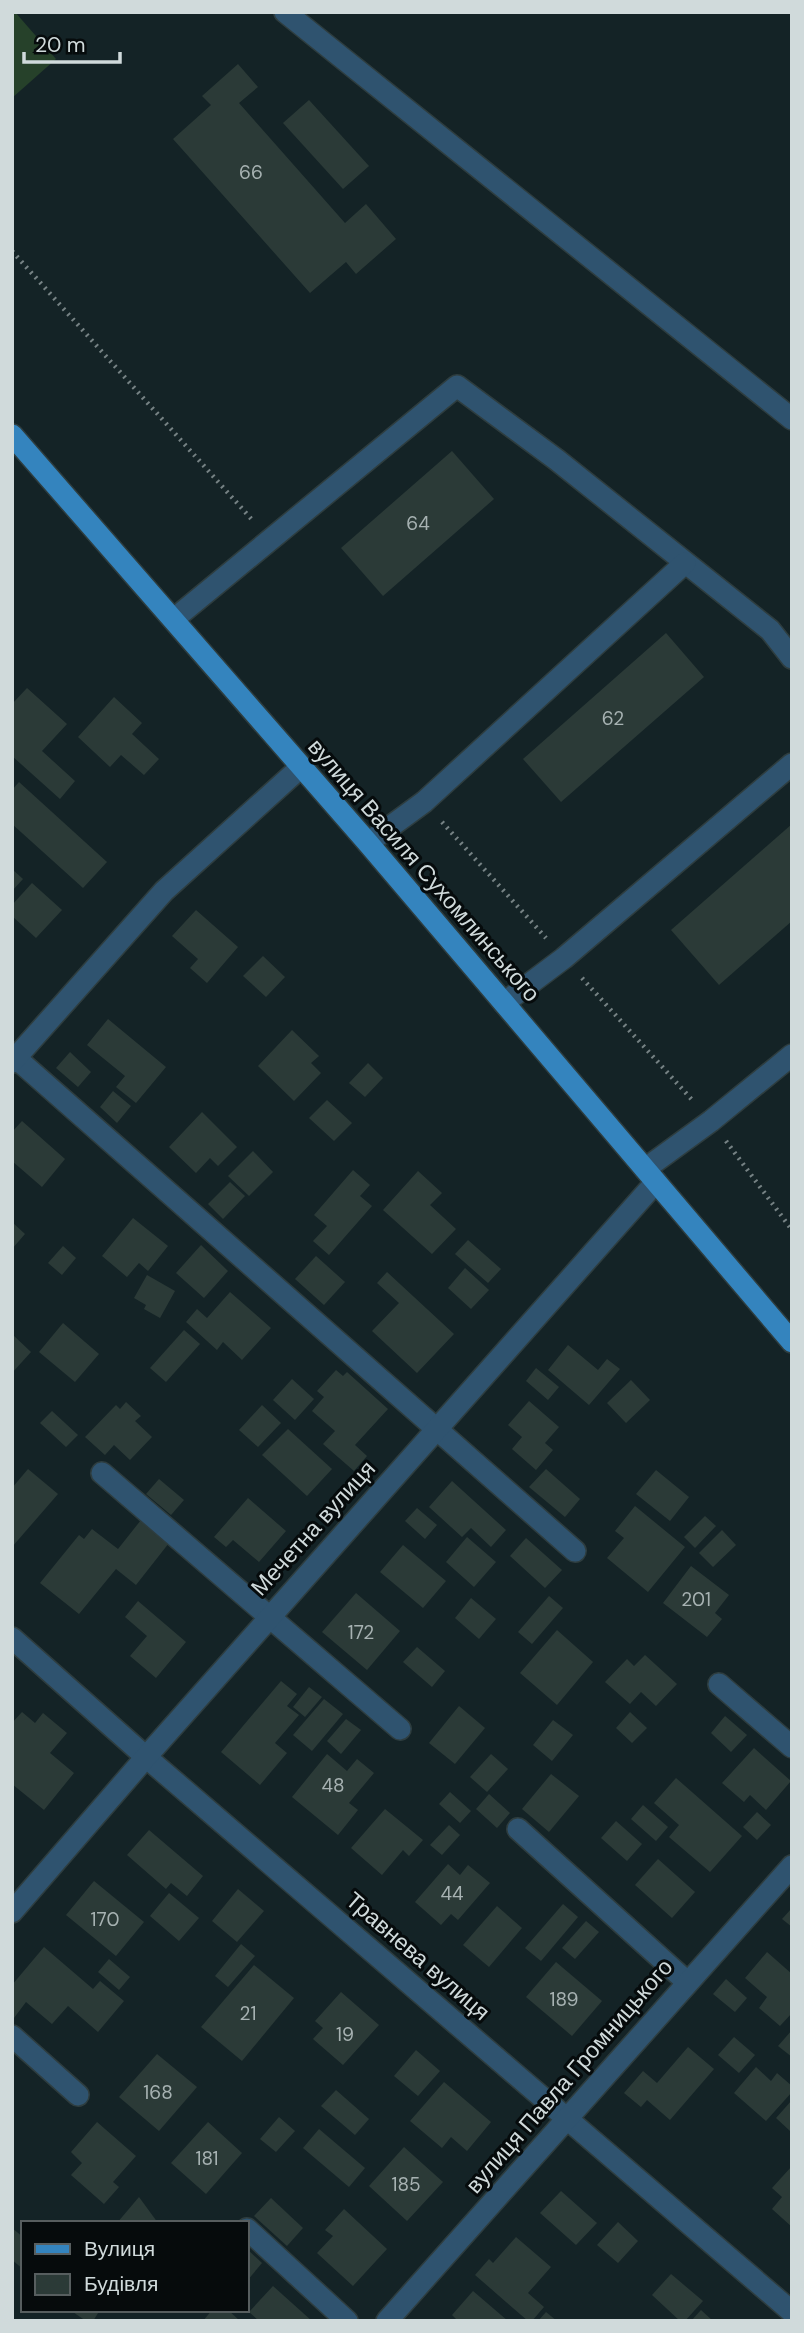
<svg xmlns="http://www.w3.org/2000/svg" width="804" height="2333" viewBox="0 0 804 2333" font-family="'DM Sans',sans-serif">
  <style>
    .green { fill: #26412a }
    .building { fill: #2b3a37 }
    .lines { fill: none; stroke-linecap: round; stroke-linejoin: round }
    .minor-casing { stroke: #2e3d3f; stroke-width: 24 }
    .major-casing { stroke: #2e3d3f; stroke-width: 24 }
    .path { stroke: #768284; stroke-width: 4.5; stroke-dasharray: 2 5; stroke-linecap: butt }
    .minor { stroke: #2f536f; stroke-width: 21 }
    .major { stroke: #3484be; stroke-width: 21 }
    .labels { text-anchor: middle; stroke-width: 6; stroke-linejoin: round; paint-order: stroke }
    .number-label { font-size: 19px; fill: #a7b2b2 }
    .street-label { font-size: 23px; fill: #d0dadb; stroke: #060b0c }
  </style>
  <rect width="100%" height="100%" fill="#142326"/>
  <polygon class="green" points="12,12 15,12 56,59 12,98"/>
  <g class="building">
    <polygon points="238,64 258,87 239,103 345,223 366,204 396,239 356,274 346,262 310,293 173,139 211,105 202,96"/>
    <polygon points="309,100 369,166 343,189 283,123"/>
    <polygon points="452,451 494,499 383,596 341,548"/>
    <polygon points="666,633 704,677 561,802 523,759"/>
    <polygon points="27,688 67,724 42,751 75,781 60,799 12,756 12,704"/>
    <polygon points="114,697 142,723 132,734 159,759 144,775 121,755 110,767 78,737"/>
    <polygon points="19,782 107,862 83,888 12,824 12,790"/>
    <polygon points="792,824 792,921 719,985 671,930"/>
    <polygon points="12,869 23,879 12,891"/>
    <polygon points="32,883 62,910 36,938 12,916 12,905"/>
    <polygon points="196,910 238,947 207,983 190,968 198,959 172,936"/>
    <polygon points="263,956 285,977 266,997 243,976"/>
    <polygon points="108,1019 166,1067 136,1103 116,1087 125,1076 87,1045"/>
    <polygon points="292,1030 319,1056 311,1063 321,1073 294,1101 258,1066"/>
    <polygon points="70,1052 91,1072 78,1087 56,1068"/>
    <polygon points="368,1063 383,1078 365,1097 349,1083"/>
    <polygon points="113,1091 131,1106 117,1123 100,1107"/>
    <polygon points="327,1100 352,1123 334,1141 309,1118"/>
    <polygon points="202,1112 237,1147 218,1166 210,1158 196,1173 169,1147"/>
    <polygon points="22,1121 65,1159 42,1187 12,1161 12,1132"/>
    <polygon points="253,1151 273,1172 249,1196 228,1176"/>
    <polygon points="353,1170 370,1185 360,1196 372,1206 329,1255 313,1241 327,1226 314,1215"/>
    <polygon points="418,1171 442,1193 430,1205 456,1229 432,1254 383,1210"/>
    <polygon points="230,1182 245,1196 223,1219 208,1204"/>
    <polygon points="133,1218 168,1246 148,1271 139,1263 127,1277 102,1256"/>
    <polygon points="12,1222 25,1234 12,1249"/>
    <polygon points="468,1240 501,1269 488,1283 455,1254"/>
    <polygon points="201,1245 228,1271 204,1298 176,1273"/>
    <polygon points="63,1246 76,1258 62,1275 48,1263"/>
    <polygon points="316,1256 345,1282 324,1305 295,1279"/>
    <polygon points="465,1268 489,1290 471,1309 448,1288"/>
    <polygon points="387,1272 454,1334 417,1373 372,1331 399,1303 377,1283"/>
    <polygon points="147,1275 175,1291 160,1318 144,1309 146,1305 134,1298"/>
    <polygon points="230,1292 271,1328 242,1360 223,1342 217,1350 186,1322 197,1309 207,1318"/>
    <polygon points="63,1323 99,1354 75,1382 39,1352"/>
    <polygon points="184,1330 200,1344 166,1382 150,1368"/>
    <polygon points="12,1334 31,1352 12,1373"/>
    <polygon points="568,1345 598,1370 607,1359 620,1369 589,1405 548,1370"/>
    <polygon points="536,1368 559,1387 548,1400 526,1381"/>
    <polygon points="336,1370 343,1376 347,1372 388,1409 355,1445 367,1456 354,1471 323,1444 335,1431 312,1411 324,1397 317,1391"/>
    <polygon points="292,1379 314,1399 295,1420 273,1400"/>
    <polygon points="631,1380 650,1400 626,1423 607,1403"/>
    <polygon points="529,1401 559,1427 545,1443 553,1450 536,1470 512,1449 522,1437 508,1425"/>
    <polygon points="126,1402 141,1416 135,1421 152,1437 130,1460 114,1445 105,1455 85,1437 116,1405 120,1409"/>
    <polygon points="262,1405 281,1423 258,1447 239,1430"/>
    <polygon points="52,1411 78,1435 66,1447 40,1423"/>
    <polygon points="288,1429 332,1469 307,1496 262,1455"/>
    <polygon points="28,1469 58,1494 12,1547 12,1488"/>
    <polygon points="546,1469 580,1499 565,1517 529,1487"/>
    <polygon points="656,1470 689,1497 670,1521 636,1494"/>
    <polygon points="159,1479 184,1500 171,1515 146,1494"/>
    <polygon points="452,1481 506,1530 491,1547 471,1528 462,1537 429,1507"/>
    <polygon points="248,1498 286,1531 259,1562 233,1540 226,1547 214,1537"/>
    <polygon points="635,1506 685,1547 648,1592 607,1558 624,1538 615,1531"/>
    <polygon points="417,1508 437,1525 425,1539 405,1521"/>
    <polygon points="705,1516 716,1526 695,1548 684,1537"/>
    <polygon points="141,1520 169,1543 136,1585 116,1569 79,1614 40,1583 79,1535 84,1539 92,1529 118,1549"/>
    <polygon points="722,1530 736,1545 713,1567 699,1553"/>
    <polygon points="467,1537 496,1562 474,1587 446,1562"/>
    <polygon points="526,1538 562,1570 545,1588 510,1556"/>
    <polygon points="403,1545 446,1581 423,1608 380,1572"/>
    <polygon points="691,1566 729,1595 715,1613 722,1619 707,1637 663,1603"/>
    <polygon points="356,1593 400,1631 367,1670 322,1632"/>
    <polygon points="549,1596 563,1608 532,1644 518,1632"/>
    <polygon points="471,1598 496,1619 479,1639 455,1618"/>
    <polygon points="138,1601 186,1642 156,1678 130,1656 147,1636 125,1617"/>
    <polygon points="557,1630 593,1662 557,1705 520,1673"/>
    <polygon points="417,1647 445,1671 432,1687 403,1662"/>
    <polygon points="645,1655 677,1684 656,1706 641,1692 630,1704 605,1682 627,1659 634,1666"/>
    <polygon points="281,1681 297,1694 287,1706 299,1715 275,1743 287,1753 260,1785 221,1752"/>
    <polygon points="309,1687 322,1697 305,1717 293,1707"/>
    <polygon points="324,1699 343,1714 312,1751 293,1735"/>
    <polygon points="459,1706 485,1728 455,1764 429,1743"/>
    <polygon points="22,1712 35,1723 43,1713 67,1733 50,1753 74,1773 44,1810 12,1784 12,1723"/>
    <polygon points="630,1712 647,1728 632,1743 616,1728"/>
    <polygon points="725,1716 747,1735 731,1752 711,1733"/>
    <polygon points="346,1719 361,1730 341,1754 327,1741"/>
    <polygon points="553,1720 573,1735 552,1761 533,1745"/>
    <polygon points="754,1748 791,1781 766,1810 750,1795 744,1802 722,1783"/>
    <polygon points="327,1754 347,1771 357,1759 374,1773 349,1803 358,1810 338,1835 292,1797"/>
    <polygon points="491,1754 508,1769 487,1792 470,1777"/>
    <polygon points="551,1774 579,1796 549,1832 522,1809"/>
    <polygon points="676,1778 742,1836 710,1872 669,1837 679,1825 654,1803"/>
    <polygon points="450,1792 471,1811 460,1823 439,1804"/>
    <polygon points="489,1794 510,1813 497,1828 476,1809"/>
    <polygon points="643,1805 668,1827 656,1841 631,1819"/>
    <polygon points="385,1809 423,1840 409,1856 403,1850 382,1875 351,1848"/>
    <polygon points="757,1812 771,1825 757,1840 743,1827"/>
    <polygon points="616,1821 642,1844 627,1861 601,1838"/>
    <polygon points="449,1825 460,1835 442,1855 430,1845"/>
    <polygon points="149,1830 203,1876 187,1896 171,1883 166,1889 127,1855"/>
    <polygon points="658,1859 695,1892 672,1918 635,1885"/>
    <polygon points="448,1864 460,1875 468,1865 490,1883 458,1920 451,1914 441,1925 415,1902"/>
    <polygon points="94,1881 144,1922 116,1956 66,1915"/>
    <polygon points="238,1889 264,1911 237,1942 212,1921"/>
    <polygon points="169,1893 199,1918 179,1941 150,1916"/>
    <polygon points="563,1904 578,1917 541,1961 525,1948"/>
    <polygon points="497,1906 522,1928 489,1967 463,1945"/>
    <polygon points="792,1908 792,1927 782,1919"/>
    <polygon points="586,1921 599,1932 575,1959 562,1948"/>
    <polygon points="241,1944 255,1956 228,1987 215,1976"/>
    <polygon points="44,1947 93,1989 100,1981 124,2001 98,2032 68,2006 52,2024 26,2002 14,2018 12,2017 12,1985"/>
    <polygon points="767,1952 792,1974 792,2013 780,2026 759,2008 767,1997 745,1978"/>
    <polygon points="109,1959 130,1977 119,1990 98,1972"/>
    <polygon points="556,1962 602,2001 572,2036 526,1997"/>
    <polygon points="254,1965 294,1998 242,2061 201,2027"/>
    <polygon points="726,1979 747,1998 735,2012 713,1994"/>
    <polygon points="341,1992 379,2025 343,2065 313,2039 323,2028 315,2021"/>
    <polygon points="792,2030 792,2057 778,2046"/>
    <polygon points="734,2037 755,2055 739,2073 718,2055"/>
    <polygon points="688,2047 714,2069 670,2120 647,2100 641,2107 624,2093 643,2071 657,2083"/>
    <polygon points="416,2050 440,2071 418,2096 394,2076"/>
    <polygon points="157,2054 197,2087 159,2131 119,2097"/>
    <polygon points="756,2067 771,2081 777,2073 792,2086 792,2092 766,2121 734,2093"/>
    <polygon points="444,2082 491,2122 467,2151 451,2137 442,2148 410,2121"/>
    <polygon points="336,2090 369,2119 355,2135 321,2106"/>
    <polygon points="792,2100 792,2130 790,2131 776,2118"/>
    <polygon points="279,2117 295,2131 276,2152 260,2139"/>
    <polygon points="97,2122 136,2156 113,2182 119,2187 104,2204 71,2175 82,2163 71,2152"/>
    <polygon points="208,2122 242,2153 206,2194 171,2163"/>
    <polygon points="319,2129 365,2168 349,2187 303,2148"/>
    <polygon points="404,2147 443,2182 407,2221 369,2186"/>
    <polygon points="792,2166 792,2227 772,2209 782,2197 772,2188"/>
    <polygon points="561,2191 597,2223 576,2245 540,2213"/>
    <polygon points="139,2197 158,2223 117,2223"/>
    <polygon points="271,2198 303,2228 287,2246 254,2216"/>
    <polygon points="344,2209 387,2249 353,2286 317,2253 333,2236 325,2230"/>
    <polygon points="618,2222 638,2241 618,2263 597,2245"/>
    <polygon points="12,2228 23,2237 23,2269 12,2260"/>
    <polygon points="516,2237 551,2267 528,2293 544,2307 532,2321 528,2321 475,2275 489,2259 493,2263"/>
    <polygon points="247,2249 262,2263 247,2281"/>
    <polygon points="671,2274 703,2301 685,2321 680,2321 652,2295"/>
    <polygon points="273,2286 312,2321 259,2321 249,2312"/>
    <polygon points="473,2291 508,2321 458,2321 452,2315"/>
    <polygon points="70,2310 100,2310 93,2321 86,2321"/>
    <polygon points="212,2310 228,2310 240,2321 203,2321"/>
    <polygon points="701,2310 713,2321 691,2321"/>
    <polygon points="546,2312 557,2321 538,2321"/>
  </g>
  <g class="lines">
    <g class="minor-casing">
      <g id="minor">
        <polyline points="285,12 792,419"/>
        <polyline points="174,619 457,386 557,460 770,630 792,658"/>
        <polyline points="368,843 424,802 685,563"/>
        <polyline points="504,1003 564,958 792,764"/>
        <polyline points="16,1058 575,1551"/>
        <polyline points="12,1062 164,891 301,767"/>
        <polyline points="645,1169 711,1121 792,1055"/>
        <polyline points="102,1473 400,1729"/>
        <polyline points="12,1638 146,1757 792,2312"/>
        <polyline points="719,1684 792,1747"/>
        <polyline points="518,1829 687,1982"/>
        <polyline points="12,1912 146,1757 656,1182"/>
        <polyline points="12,2036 78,2095"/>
        <polyline points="247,2229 347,2321"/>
        <polyline points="387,2321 792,1866"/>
      </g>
    </g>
    <g class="major-casing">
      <polyline id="major" points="12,435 368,843 792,1342"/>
    </g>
    <g class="path">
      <polyline points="12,251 254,522"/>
      <polyline points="442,822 546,938"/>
      <polyline points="582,978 694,1102"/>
      <polyline points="726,1141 792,1230"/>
    </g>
    <use href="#minor" class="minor"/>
    <use href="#major" class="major"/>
  </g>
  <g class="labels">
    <g class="number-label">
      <text x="251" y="179">66</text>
      <text x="418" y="530">64</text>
      <text x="613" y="725">62</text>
      <text x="696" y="1606">201</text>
      <text x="361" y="1639">172</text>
      <text x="333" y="1792">48</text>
      <text x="452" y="1900">44</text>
      <text x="105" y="1926">170</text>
      <text x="564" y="2006">189</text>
      <text x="248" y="2020">21</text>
      <text x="345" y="2041">19</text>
      <text x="158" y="2099">168</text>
      <text x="207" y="2165">181</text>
      <text x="406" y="2191">185</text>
    </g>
    <g class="street-label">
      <text transform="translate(424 870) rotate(49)" y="8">вулиця Василя Сухомлинського</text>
      <text transform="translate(313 1528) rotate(-48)" y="8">Мечетна вулиця</text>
      <text transform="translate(418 1956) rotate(41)" y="8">Травнева вулиця</text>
      <text transform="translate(569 2076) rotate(-49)" y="8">вулиця Павла Громницького</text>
    </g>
  </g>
  <rect width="804" height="2333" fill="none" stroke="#d0dadb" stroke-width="28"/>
  <rect x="21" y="2221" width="228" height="91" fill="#060b0c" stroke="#575e5f" stroke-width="2"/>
  <rect x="35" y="2244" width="35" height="10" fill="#3484be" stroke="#575e5f" stroke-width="2"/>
  <text x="84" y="2256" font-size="21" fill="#d0dadb">Вулиця</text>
  <rect x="35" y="2274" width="35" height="21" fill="#2b3a37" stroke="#575e5f" stroke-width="2"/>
  <text x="84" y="2291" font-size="21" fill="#d0dadb">Будівля</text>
  <path d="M24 52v10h96v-10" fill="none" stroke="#d0dadb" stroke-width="3.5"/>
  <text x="35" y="52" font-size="21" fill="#d0dadb" stroke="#060b0c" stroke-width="5" paint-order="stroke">20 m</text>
</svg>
